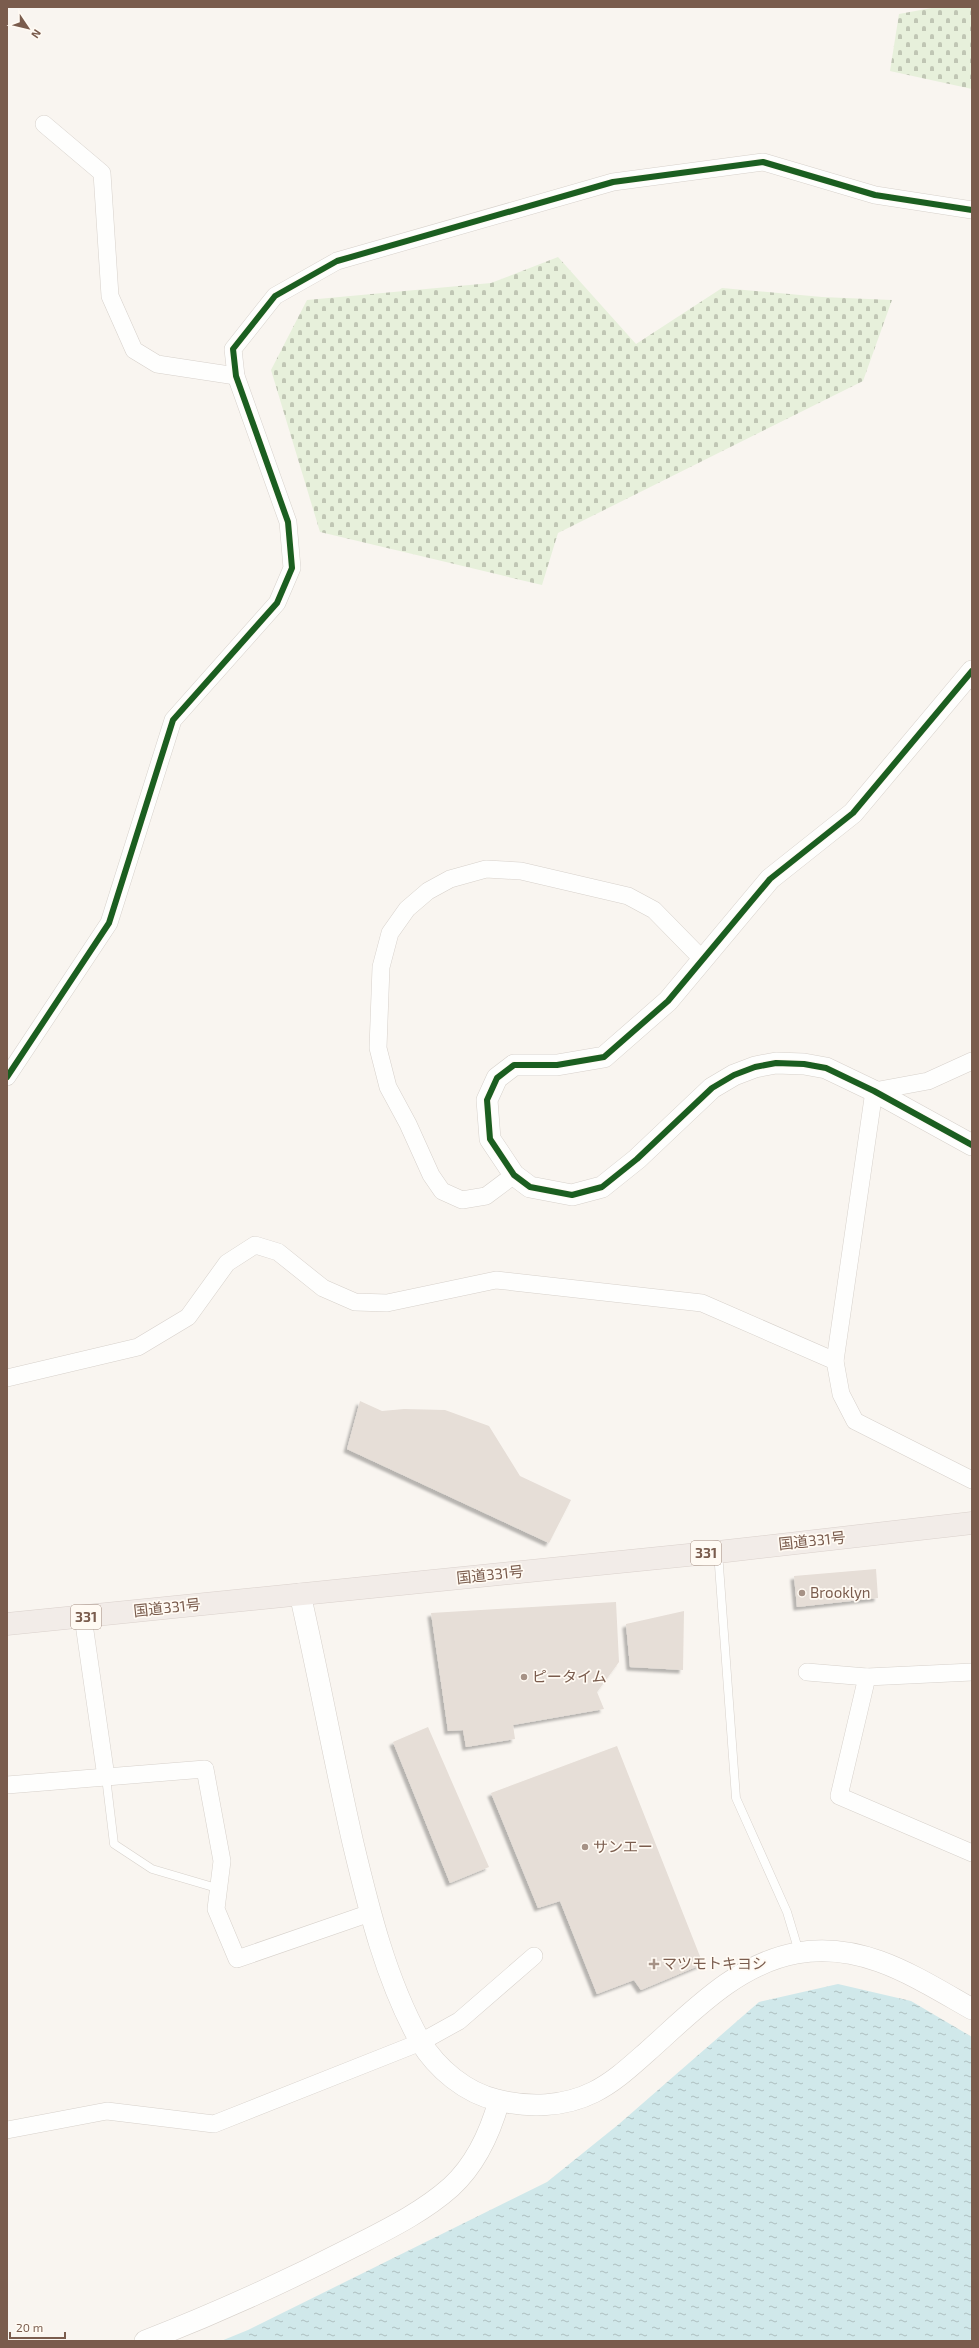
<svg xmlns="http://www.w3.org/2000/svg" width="979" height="2348" viewBox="0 0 979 2348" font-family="'Exo 2','Noto Sans JP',sans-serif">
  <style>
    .cemetery { fill: url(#cemetery-stones) }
    .water { fill: url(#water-ripples) }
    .building { fill: #e6ded7; filter: url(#shadow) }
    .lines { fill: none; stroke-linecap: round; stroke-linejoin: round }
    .service-casing { stroke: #d7d1cb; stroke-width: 9 }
    .minor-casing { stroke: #d7d1cb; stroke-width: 18 }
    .tertiary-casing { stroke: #d7d1cb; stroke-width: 22 }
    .trunk-casing { stroke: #dad1cc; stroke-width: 23 }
    .service { stroke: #fefefd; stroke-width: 8 }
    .minor { stroke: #fefefd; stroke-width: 17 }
    .tertiary { stroke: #fefefd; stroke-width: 21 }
    .trunk { stroke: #f2ece8; stroke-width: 22 }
    .cycleway-casing { stroke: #fffaf3; stroke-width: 8 }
    .cycleway { stroke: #1b5e20; stroke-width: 6 }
    .poi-dot { fill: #a69286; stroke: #fffaf3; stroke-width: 1.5 }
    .labels { text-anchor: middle; stroke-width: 3.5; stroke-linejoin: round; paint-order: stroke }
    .shield { fill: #fffaf3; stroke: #a28b7f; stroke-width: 1 }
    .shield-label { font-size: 14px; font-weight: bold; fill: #7a5c4d }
    .street-label { font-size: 15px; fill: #7a5c4d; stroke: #fffaf3 }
    .poi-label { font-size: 15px; fill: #7a5c4d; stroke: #fffaf3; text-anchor: start }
  </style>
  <defs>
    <pattern id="cemetery-stones" width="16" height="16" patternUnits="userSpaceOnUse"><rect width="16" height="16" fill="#e7f0db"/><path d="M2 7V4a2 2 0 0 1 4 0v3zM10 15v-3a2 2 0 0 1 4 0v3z" fill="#c0c6b4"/></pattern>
    <pattern id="water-ripples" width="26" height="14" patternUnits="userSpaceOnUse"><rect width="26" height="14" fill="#d0e8ea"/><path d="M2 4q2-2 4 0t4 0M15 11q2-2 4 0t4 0" fill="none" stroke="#aebfc0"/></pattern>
    <filter id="shadow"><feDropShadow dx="-3.5" dy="3.5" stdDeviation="1" flood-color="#0004"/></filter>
  </defs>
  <rect width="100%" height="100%" fill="#f9f5f0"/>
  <g class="cemetery">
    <polygon points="937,7 972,7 972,89 890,71 899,14"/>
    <polygon points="558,257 636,344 722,288 822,297 892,300 863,381 558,533 542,585 320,532 271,370 307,300 491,283"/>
  </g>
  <polygon class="water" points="838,1984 911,2001 972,2037 972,2341 221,2341 248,2330 547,2182 619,2124 759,2002"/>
  <g class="building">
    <polygon points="360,1401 382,1411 404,1409 445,1410 489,1426 520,1476 571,1500 549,1543 347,1449"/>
    <polygon points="876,1569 878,1598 797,1607 794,1576"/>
    <polygon points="616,1602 619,1662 597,1692 604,1709 513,1725 515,1739 466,1747 463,1730 448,1731 431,1613"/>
    <polygon points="684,1611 683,1670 630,1667 626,1624"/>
    <polygon points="428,1727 489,1867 450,1883 393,1742"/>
    <polygon points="617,1746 703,1964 641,1990 634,1980 597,1994 560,1901 538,1908 491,1793"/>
  </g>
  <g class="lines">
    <g class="service-casing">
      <g id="service">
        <polyline points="718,1552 736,1798 787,1912 799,1952"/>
        <polyline points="106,1777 114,1844 152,1869 220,1889"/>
      </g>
    </g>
    <g class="minor-casing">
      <g id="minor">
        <polyline points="44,124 102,173 110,296 134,350 157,364 236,376"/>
        <polyline points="972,1061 928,1081 874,1091 835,1361 841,1394 855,1421 972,1480"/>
        <polyline points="7,1077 109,923 173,720 277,603 292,568 288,522 236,376 233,349 275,296 337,261 613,182 763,162 875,195 972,210"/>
        <polyline points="514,1175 486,1196 462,1200 442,1191 431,1175 408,1124 388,1087 378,1048 381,967 390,933 407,909 428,891 450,879 486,869 521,871 628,896 654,910 702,959"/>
        <polyline points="7,1378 138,1347 188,1317 227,1263 255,1245 278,1252 323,1288 355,1302 387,1303 496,1280 702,1303 835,1361"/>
        <polyline points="83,1617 106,1777"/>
        <polyline points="807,1672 867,1677"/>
        <polyline points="972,1672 867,1677 839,1796 972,1853"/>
        <polyline points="7,1785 205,1769 222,1861 216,1909 237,1959 370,1913"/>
        <polyline points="7,2130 107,2111 214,2124 421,2042 459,2021 534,1956"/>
      </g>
    </g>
    <g class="tertiary-casing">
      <g id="tertiary">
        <polyline points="972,671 853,813 770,879 668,1001 604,1057 557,1065 514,1065 497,1078 487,1100 490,1139 514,1175 530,1187 572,1195 602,1187 637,1159 712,1088 734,1075 755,1067 776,1063 804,1064 826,1068 874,1091 972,1145"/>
        <path d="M300,1594C319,1677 334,1760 353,1843C369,1910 386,1980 420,2041C437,2069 466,2093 497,2100C529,2108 564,2107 594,2092C614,2082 630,2067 647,2052C692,2012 736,1964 797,1953C863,1941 917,1978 972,2009"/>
        <path d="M145,2341C217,2313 287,2281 355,2246C388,2229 423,2212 451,2187C476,2164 490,2133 499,2101"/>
      </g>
    </g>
    <g class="trunk-casing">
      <polyline id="trunk" points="7,1624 718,1552 972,1523"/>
    </g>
    <use href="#service" class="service"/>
    <use href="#minor" class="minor"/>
    <use href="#tertiary" class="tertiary"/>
    <use href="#trunk" class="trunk"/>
    <g class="cycleway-casing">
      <g id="cycleway">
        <polyline points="972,671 853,813 770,879 668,1001 604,1057 557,1065 514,1065 497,1078 487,1100 490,1139 514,1175 530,1187 572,1195 602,1187 637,1159 712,1088 734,1075 755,1067 776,1063 804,1064 826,1068 874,1091 972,1145"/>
        <polyline points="7,1077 109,923 173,720 277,603 292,568 288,522 236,376 233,349 275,296 337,261 613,182 763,162 875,195 972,210"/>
      </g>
    </g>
    <use href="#cycleway" class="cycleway"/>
  </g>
  <g class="poi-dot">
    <circle cx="802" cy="1593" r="4"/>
    <circle cx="524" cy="1677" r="4"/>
    <circle cx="585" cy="1847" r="4"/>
    <path d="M652 1958h4v4h4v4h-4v4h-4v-4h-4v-4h4z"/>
  </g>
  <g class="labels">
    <g class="shield">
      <rect x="691" y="1541" width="30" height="24" rx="3"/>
      <rect x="71" y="1605" width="30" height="24" rx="3"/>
    </g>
    <g class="shield-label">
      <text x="706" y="1558">331</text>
      <text x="86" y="1622">331</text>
    </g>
    <g class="street-label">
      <text transform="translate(812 1541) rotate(-6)" y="5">国道331号</text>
      <text transform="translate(490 1575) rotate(-6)" y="5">国道331号</text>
      <text transform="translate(167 1608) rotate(-6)" y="5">国道331号</text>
    </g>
    <g class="poi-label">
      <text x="810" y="1598">Brooklyn</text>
      <text x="532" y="1682">ピータイム</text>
      <text x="593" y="1852">サンエー</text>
      <text x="662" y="1969">マツモトキヨシ</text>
    </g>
  </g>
  <rect width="979" height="2348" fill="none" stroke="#7a5c4d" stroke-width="16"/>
  <g transform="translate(28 28) rotate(125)" stroke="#fffaf3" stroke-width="3" paint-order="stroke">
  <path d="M0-3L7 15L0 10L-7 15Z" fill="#7a5c4d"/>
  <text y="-6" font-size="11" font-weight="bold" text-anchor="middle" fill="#7a5c4d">N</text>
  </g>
  <path d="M10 2332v6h55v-6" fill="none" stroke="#7a5c4d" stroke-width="2"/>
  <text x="16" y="2332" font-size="12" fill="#7a5c4d" stroke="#fffaf3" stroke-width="3" paint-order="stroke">20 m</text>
</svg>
